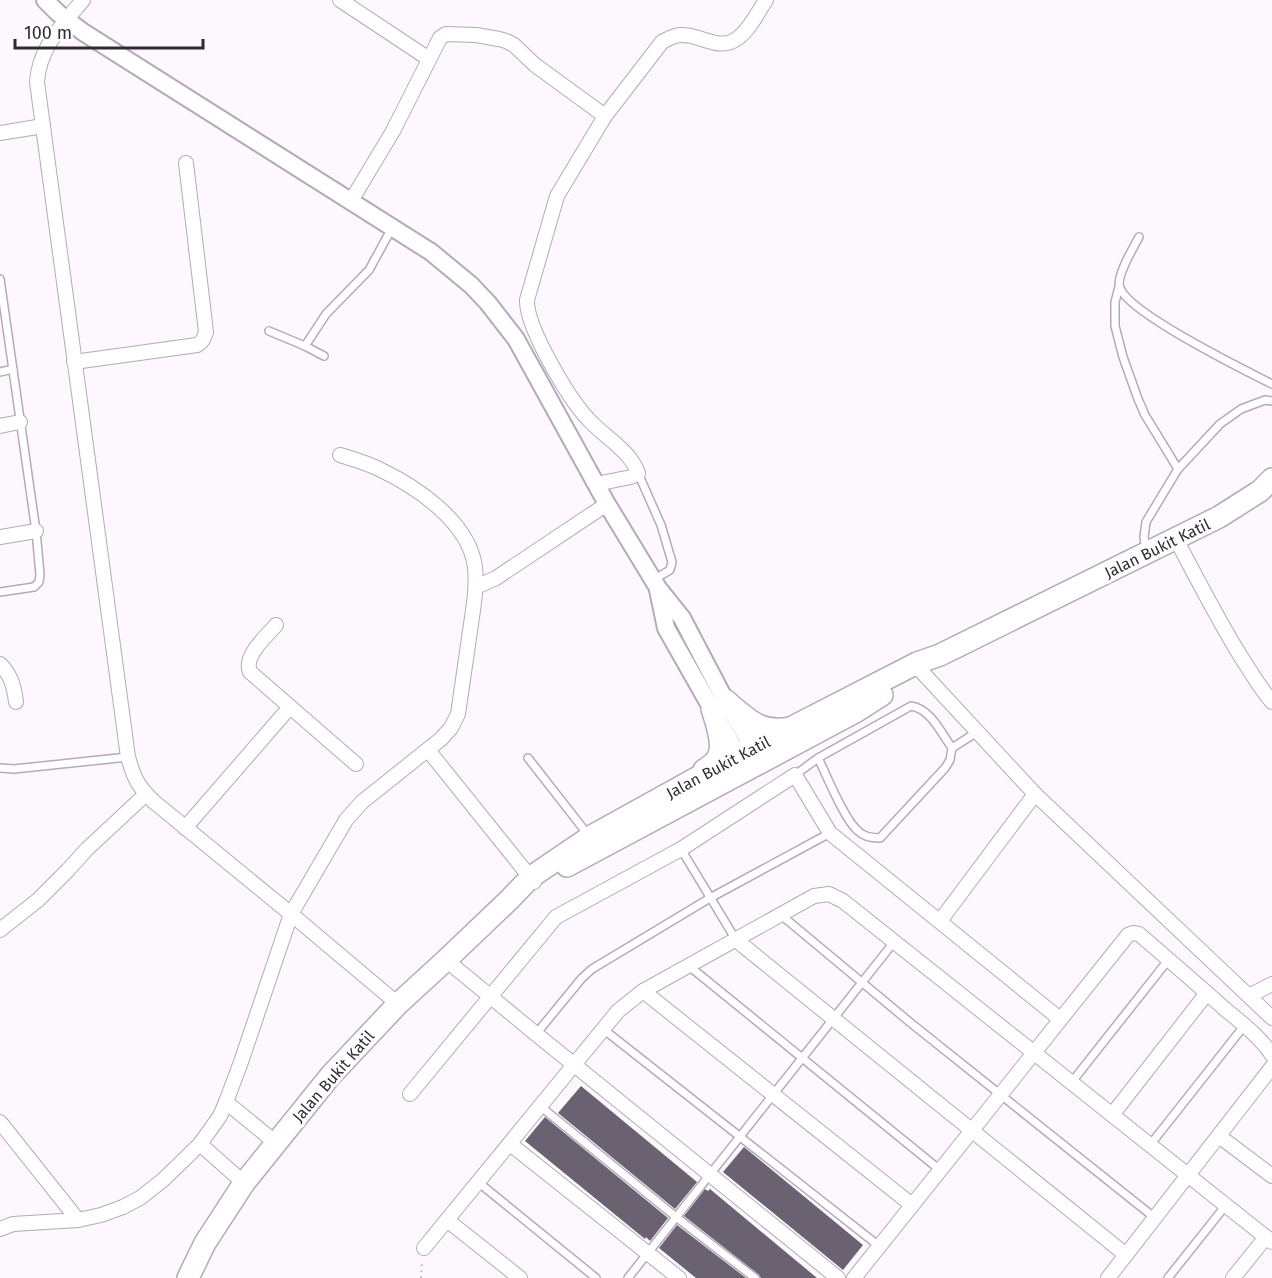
<svg xmlns="http://www.w3.org/2000/svg" width="1272" height="1278" viewBox="0 0 1272 1278" font-family="'Fira Sans',sans-serif">
  <style>
    .building { fill: #6a6171 }
    .lines { fill: none; stroke-linecap: round; stroke-linejoin: round }
    .service-casing { stroke: #b6a9ba; stroke-width: 10 }
    .minor-casing { stroke: #b6a9ba; stroke-width: 16 }
    .tertiary-casing { stroke: #b6a9ba; stroke-width: 20 }
    .primary-casing { stroke: #b6a9ba; stroke-width: 24 }
    .path { stroke: #bdb7be; stroke-width: 2; stroke-dasharray: 1.5 4.5; stroke-linecap: butt }
    .service { stroke: #fff; stroke-width: 7 }
    .minor { stroke: #fff; stroke-width: 14 }
    .tertiary { stroke: #fff; stroke-width: 16 }
    .primary { stroke: #fff; stroke-width: 21 }
    .labels { text-anchor: middle; stroke-width: 6; stroke-linejoin: round; paint-order: stroke }
    .street-label { font-size: 16px; fill: #302b32; stroke: #fff }
  </style>
  <rect width="100%" height="100%" fill="#fdf7fe"/>
  <g class="building">
    <polygon points="581,1086 697,1182 675,1209 558,1113"/>
    <polygon points="545,1117 668,1218 650,1241 646,1237 645,1239 525,1141"/>
    <polygon points="744,1147 863,1245 843,1270 723,1172"/>
    <polygon points="705,1189 708,1191 710,1189 817,1278 761,1278 758,1274 684,1216"/>
    <polygon points="677,1225 746,1278 696,1278 659,1248"/>
  </g>
  <g class="lines">
    <g class="service-casing">
      <g id="service">
        <path d="M1139,237C1134,247 1115,277 1120,288C1129,313 1244,370 1272,384"/>
        <polyline points="0,279 36,531 40,574 39,582 34,587 0,592"/>
        <polyline points="1119,287 1115,302 1115,326 1123,357 1138,399 1145,415 1178,469"/>
        <polyline points="269,331 305,346 324,356"/>
        <polyline points="305,346 326,314 369,270 392,228"/>
        <polyline points="0,372 13,369"/>
        <polyline points="638,473 661,525 672,562 670,570 653,580"/>
        <polyline points="1146,550 1144,537 1146,522 1178,469 1220,424 1241,409 1265,400 1272,401"/>
        <polyline points="952,748 977,732"/>
        <polyline points="528,758 589,836"/>
        <polyline points="0,768 14,769 128,757"/>
        <path d="M795,775L818,758L911,706C931,709 941,733 952,748L950,760L945,768L880,838C872,838 864,837 858,831C844,819 827,776 818,758"/>
        <polyline points="681,849 736,940"/>
        <polyline points="781,915 912,1024 1155,1218"/>
        <polyline points="689,966 940,1170"/>
        <polyline points="603,1029 879,1246"/>
        <polyline points="536,1034 582,978 592,969 710,898 830,833"/>
        <polyline points="1071,1083 1169,959"/>
        <polyline points="540,1106 676,1217 755,1278"/>
        <polyline points="1150,1145 1244,1026"/>
        <polyline points="478,1182 596,1278"/>
        <polyline points="628,1278 894,942"/>
        <polyline points="1168,1278 1226,1205"/>
      </g>
    </g>
    <g class="minor-casing">
      <g id="minor">
        <path d="M83,0C62,25 39,48 37,82L128,757C134,778 137,785 153,801L291,914L398,1004"/>
        <polyline points="340,0 429,59"/>
        <polyline points="0,133 43,126"/>
        <polyline points="351,201 393,131 440,38 446,34 476,35 499,39 506,41 514,45 535,65 605,116"/>
        <path d="M74,362L197,345C203,342 204,338 206,332L186,163"/>
        <polyline points="0,426 20,422"/>
        <path d="M596,484L631,477L638,473C630,450 604,437 588,419C569,399 526,327 527,300L557,196L605,116L662,42C666,40 671,37 675,36C697,30 717,54 738,38C750,29 758,12 766,0"/>
        <polyline points="0,537 36,531"/>
        <path d="M1176,539C1197,579 1217,618 1241,657C1251,672 1260,688 1272,702"/>
        <polyline points="476,587 496,578 607,504"/>
        <path d="M276,625C266,637 243,656 250,672L356,764"/>
        <polyline points="917,663 921,671 1035,794 1272,1018"/>
        <path d="M0,664C11,675 14,686 16,702"/>
        <polyline points="428,750 534,882"/>
        <polyline points="185,828 290,707"/>
        <polyline points="940,921 1035,794"/>
        <polyline points="0,930 38,900 68,870 87,849 146,794"/>
        <polyline points="736,940 1126,1255"/>
        <polyline points="446,960 536,1034 838,1278"/>
        <polyline points="643,991 912,1205"/>
        <polyline points="1249,996 1272,984"/>
        <polyline points="410,1094 556,917 681,849 795,775 830,833 1060,1019"/>
        <polyline points="226,1102 276,1143"/>
        <polyline points="1112,1115 1207,993"/>
        <polyline points="0,1122 78,1220"/>
        <polyline points="1219,1136 1272,1176"/>
        <polyline points="200,1144 244,1183"/>
        <polyline points="510,1144 679,1278"/>
        <polyline points="447,1220 520,1278"/>
        <path d="M0,1229L13,1224L78,1220L101,1215L123,1207L140,1198L163,1180L200,1144L220,1116L226,1102L241,1062L291,914L346,820L362,802L441,739L451,728L458,714C462,686 466,659 470,631C473,610 477,589 475,567C469,522 417,487 379,469C367,463 353,459 340,455"/>
        <polyline points="424,1248 618,1011 643,991 814,896 829,894 843,901 1272,1242"/>
        <path d="M854,1278L1128,935L1133,933L1139,934C1168,959 1197,984 1226,1010C1242,1023 1261,1038 1272,1055"/>
        <polyline points="1108,1278 1272,1067"/>
        <polyline points="1233,1278 1266,1237"/>
      </g>
    </g>
    <g class="tertiary-casing">
      <g id="tertiary">
        <polyline points="45,0 58,13 83,32 431,252 471,285 488,303 516,339 607,504 658,588 682,618 725,700 753,748"/>
        <polyline points="658,590 666,628 738,755"/>
      </g>
    </g>
    <g class="primary-casing">
      <g id="primary">
        <path d="M725,700C747,718 759,734 790,728"/>
        <path d="M704,770C709,767 715,763 718,757C724,746 716,721 712,709"/>
        <polyline points="567,866 857,711 882,695"/>
        <polyline points="188,1278 205,1243 244,1183 331,1075 398,1004 446,960 510,899 531,877 590,837 738,755 917,663 940,655 1219,517 1260,491 1272,479"/>
      </g>
    </g>
    <polyline class="path" points="421,1278 422,1260"/>
    <use href="#service" class="service"/>
    <use href="#minor" class="minor"/>
    <use href="#tertiary" class="tertiary"/>
    <use href="#primary" class="primary"/>
  </g>
  <g class="labels">
    <g class="street-label">
      <text transform="translate(1157 548) rotate(-26)" y="6">Jalan Bukit Katil</text>
      <text transform="translate(718 767) rotate(-28)" y="6">Jalan Bukit Katil</text>
      <text transform="translate(333 1076) rotate(-49)" y="6">Jalan Bukit Katil</text>
    </g>
  </g>
  <path d="M15 39v9h188v-9" fill="none" stroke="#302b32" stroke-width="3"/>
  <text x="24" y="39" font-size="18" fill="#302b32" stroke="#ffffff" stroke-width="4.5" paint-order="stroke">100 m</text>
</svg>
